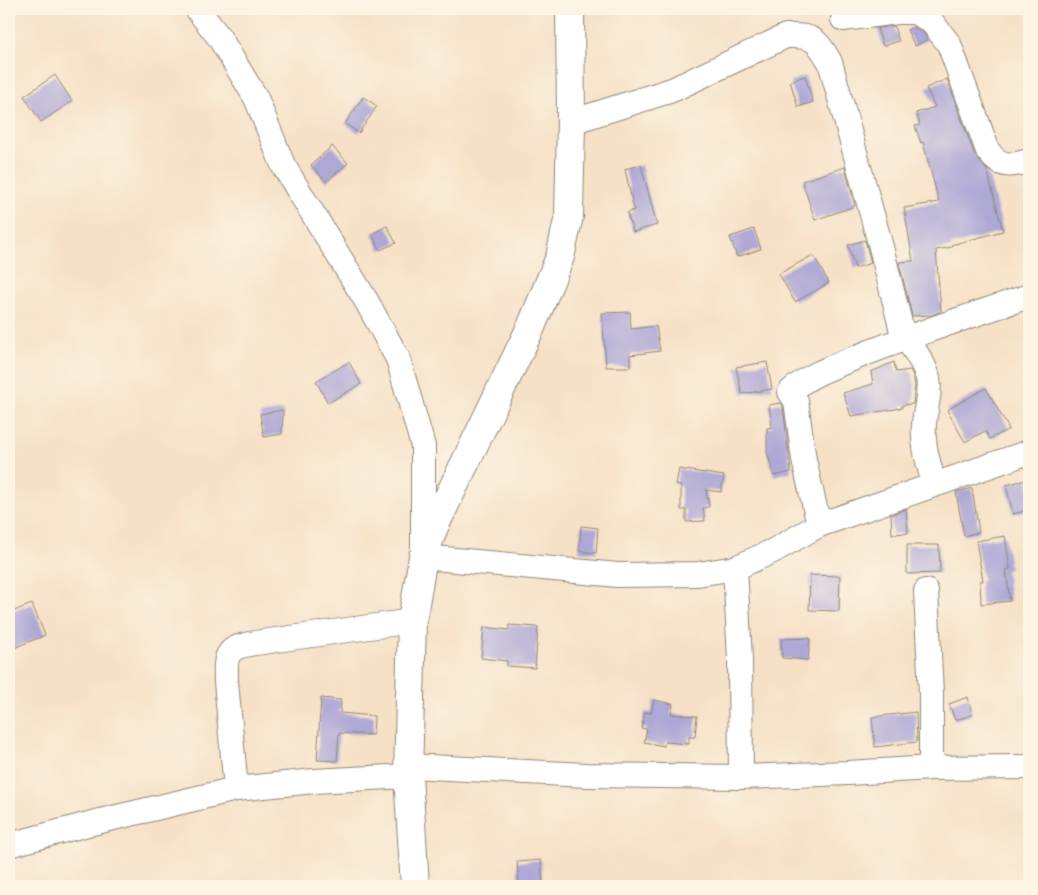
<svg xmlns="http://www.w3.org/2000/svg" width="1038" height="895" viewBox="0 0 1038 895" font-family="'Playpen Sans',sans-serif">
  <style>
    .building { fill: #aea8d6 }
    .lines { fill: none; stroke-linecap: round; stroke-linejoin: round }
    .street-casing { stroke: #908678; stroke-width: 26 }
    .secondary-casing { stroke: #908678; stroke-width: 30 }
    .street { stroke: #fff; stroke-width: 24 }
    .secondary { stroke: #fff; stroke-width: 28 }
  </style>
  <rect width="100%" height="100%" fill="#fcf5e5"/>
  <filter id="ink" filterUnits="userSpaceOnUse"><feTurbulence type="fractalNoise" baseFrequency=".02" numOctaves="2"/><feDisplacementMap in="SourceGraphic" scale="10" xChannelSelector="R" yChannelSelector="G"/><feConvolveMatrix kernelMatrix="1 2 1 2 8 2 1 2 1" color-interpolation-filters="sRGB"/></filter>
  <filter id="wash" filterUnits="userSpaceOnUse"><feTurbulence type="fractalNoise" baseFrequency=".0096" numOctaves="4" result="noise"/><feDisplacementMap in="SourceGraphic" scale="20" xChannelSelector="R" yChannelSelector="G"/><feGaussianBlur stdDeviation="1.12" result="paint"/><feColorMatrix in="noise" values="0 0 0 0 0 0 0 0 0 0 0 0 0 0 0 0 0 1.4 0 .05"/><feComposite in="paint" operator="in"/></filter>
  <g filter="url(#wash)">
    <rect width="100%" height="100%" fill="#f6e1c6"/>
    <g id="blocks">
      <g class="building">
        <polygon points="894,26 899,41 883,46 877,28"/>
        <polygon points="913,27 922,32 928,39 915,46 907,30"/>
        <polygon points="55,75 72,101 41,122 24,96"/>
        <polygon points="805,76 813,102 798,107 790,81"/>
        <polygon points="947,79 975,156 987,170 1003,231 951,245 952,247 936,250 941,311 932,315 912,316 899,262 913,261 904,208 939,202 923,142 921,143 915,126 920,125 916,113 935,107 926,88"/>
        <polygon points="363,97 377,106 359,133 345,124"/>
        <polygon points="332,146 348,163 326,182 311,165"/>
        <polygon points="641,165 657,225 633,232 627,213 634,210 625,169"/>
        <polygon points="845,167 855,206 815,220 802,181"/>
        <polygon points="387,226 396,243 380,250 372,234"/>
        <polygon points="754,229 761,249 737,257 730,237"/>
        <polygon points="865,240 871,263 855,268 848,245"/>
        <polygon points="813,255 829,283 795,302 779,274"/>
        <polygon points="630,312 631,329 656,326 660,351 630,355 630,367 606,367 602,313"/>
        <polygon points="349,362 361,384 328,403 316,381"/>
        <polygon points="767,362 772,389 742,394 736,367"/>
        <polygon points="894,362 896,372 910,370 912,373 915,385 913,404 902,405 902,408 851,416 843,393 873,384 871,372"/>
        <polygon points="986,388 1009,429 990,439 985,431 965,442 947,410"/>
        <polygon points="781,403 783,406 791,472 774,476 767,452 767,428 772,427 769,405"/>
        <polygon points="283,410 282,434 264,437 260,414"/>
        <polygon points="679,469 724,476 721,492 706,490 709,507 703,508 705,521 686,522 686,510 681,510 681,486 676,485"/>
        <polygon points="1029,479 1029,510 1013,514 1006,485"/>
        <polygon points="972,488 979,532 964,536 956,492"/>
        <polygon points="906,509 908,533 892,534 891,515"/>
        <polygon points="581,526 598,528 596,553 579,551"/>
        <polygon points="1005,536 1010,569 1006,570 1010,601 981,604 980,581 983,581 976,541"/>
        <polygon points="907,545 939,545 940,573 907,574"/>
        <polygon points="810,575 840,576 839,611 809,610"/>
        <polygon points="32,604 45,635 9,650 9,613"/>
        <polygon points="509,625 538,627 535,668 507,666 507,661 481,658 484,627 509,630"/>
        <polygon points="810,638 808,660 782,658 781,639"/>
        <polygon points="968,697 972,715 955,720 949,704"/>
        <polygon points="321,698 341,700 340,713 374,716 373,735 339,733 337,761 317,760"/>
        <polygon points="654,700 673,704 671,714 697,716 695,737 689,737 689,744 665,742 664,746 644,742 647,729 641,728 645,712 651,713"/>
        <polygon points="916,712 917,742 875,747 872,717"/>
        <polygon points="541,860 543,886 519,886 517,862"/>
      </g>
    </g>
  </g>
  <g filter="url(#ink)">
    <use href="#blocks" fill-opacity="0" stroke="#908678" stroke-width="1"/>
    <g class="lines">
      <g class="street-casing">
        <g id="street">
          <polyline points="197,9 219,37 256,98 283,165 367,302 398,359 423,446 423,557 618,575 698,574 735,568 773,551 819,525 1029,452"/>
          <path d="M843,19L898,12H915L931,21L949,44L988,151C1000,168 1011,166 1029,161"/>
          <path d="M571,122L672,90L786,36C814,35 817,40 830,62L881,247L904,339"/>
          <path d="M906,338C914,350 925,364 928,378C931,393 925,409 924,424C922,444 929,465 934,484"/>
          <path d="M819,525L804,460L796,401L790,392C809,374 838,365 862,355C917,333 973,315 1029,296"/>
          <polyline points="735,568 740,659 741,777"/>
          <polyline points="926,591 931,694 931,768"/>
          <polyline points="409,766 586,775 741,777 848,773 931,768 1029,767"/>
          <path d="M236,789L226,682C225,653 226,648 255,643L412,621"/>
          <polyline points="9,845 92,823 236,789 314,781 408,776"/>
        </g>
      </g>
      <g class="secondary-casing">
        <polyline id="secondary" points="415,886 408,776 412,621 423,557 434,527 531,327 560,257 569,216 571,122 570,9"/>
      </g>
      <use href="#street" class="street"/>
      <use href="#secondary" class="secondary"/>
    </g>
  </g>
  <rect width="1038" height="895" fill="none" stroke="#fcf5e5" stroke-width="30"/>
</svg>
